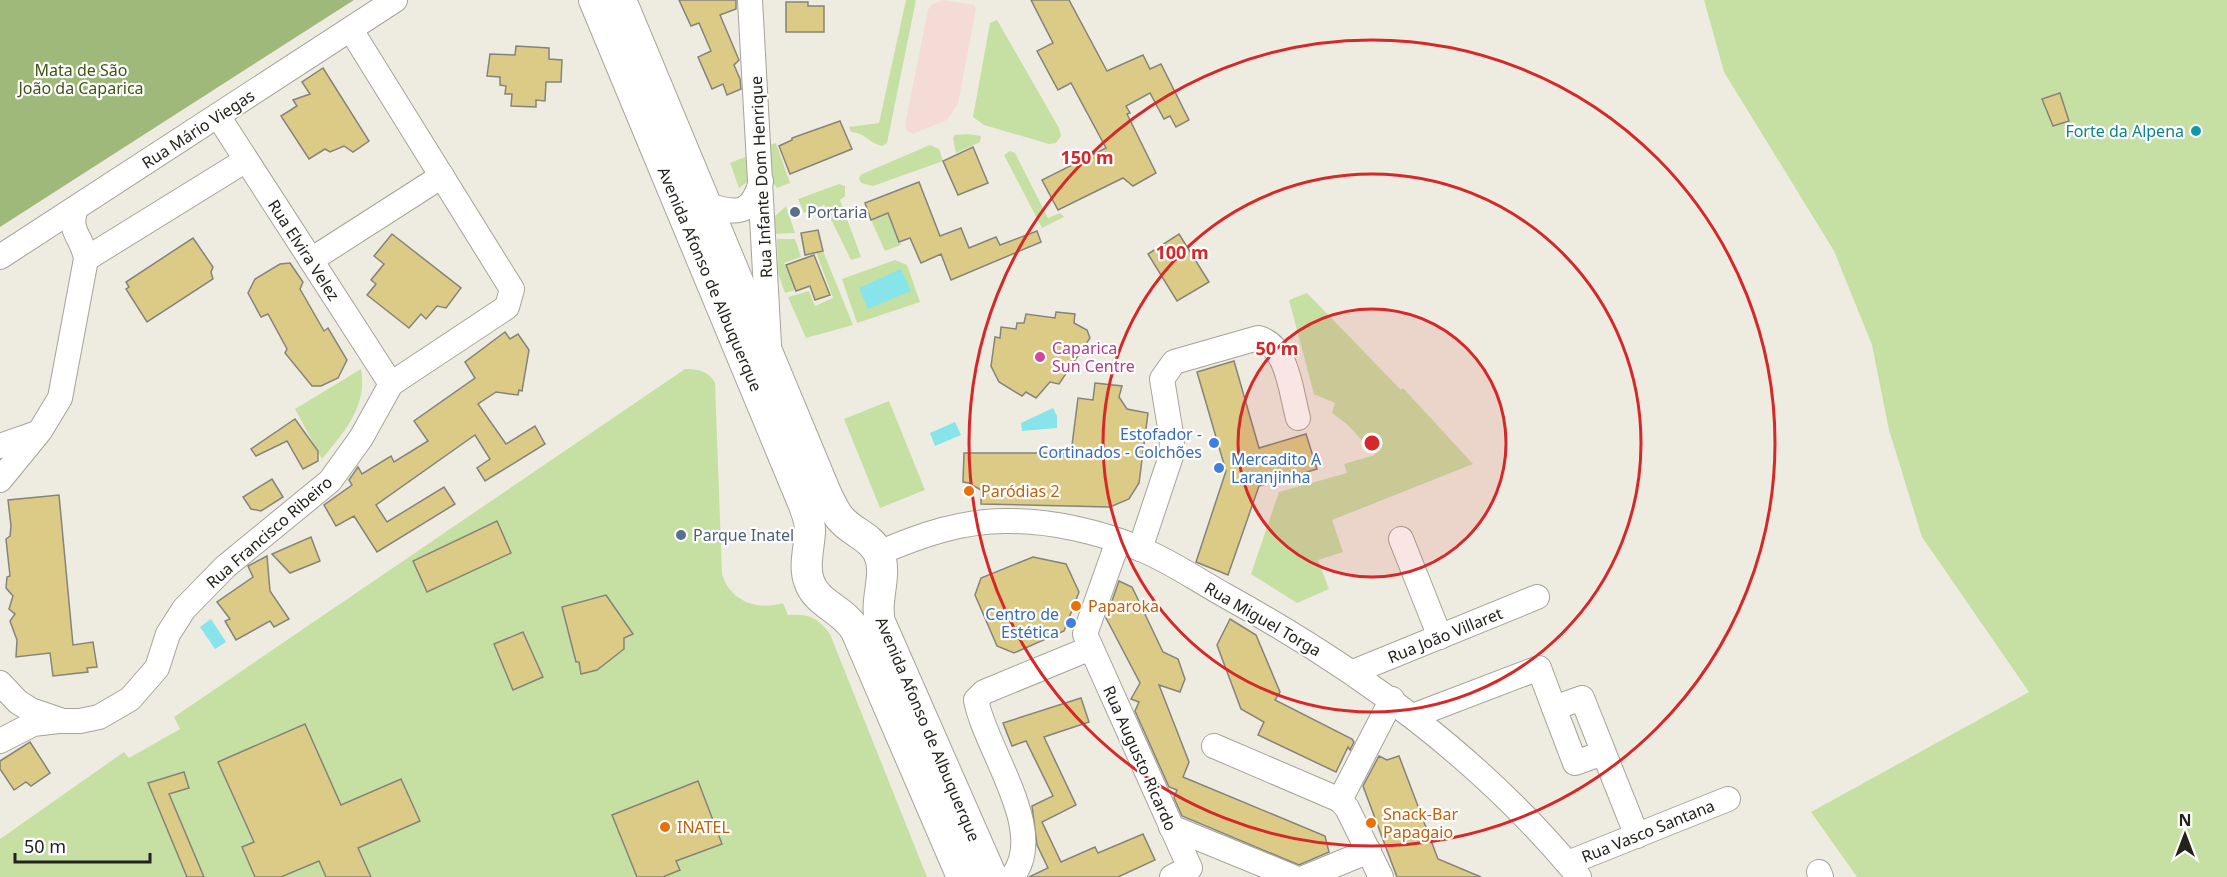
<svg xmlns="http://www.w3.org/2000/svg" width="2227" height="877" viewBox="0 0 2227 877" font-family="'Noto Sans',sans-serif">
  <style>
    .industrial { fill: #f5dbd5 }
    .green { fill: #c6e0a3 }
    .forest { fill: #9fb97a }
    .water { fill: #86e4ea }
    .building { fill: #dbcb86; stroke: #86847a; stroke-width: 1.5 }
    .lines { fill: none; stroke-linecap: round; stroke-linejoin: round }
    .minor-casing { stroke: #a6a399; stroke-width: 26 }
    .major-casing { stroke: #a6a399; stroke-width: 32 }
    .minor { stroke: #fff; stroke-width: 24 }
    .major { stroke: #fff; stroke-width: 30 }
    .ring { fill: none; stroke: #d62828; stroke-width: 3 }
    .culture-dot { fill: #0f9aa8; stroke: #fff; stroke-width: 2 }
    .service-dot { fill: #5c6f8a; stroke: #fff; stroke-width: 2 }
    .hotel-dot { fill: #d1479c; stroke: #fff; stroke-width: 2 }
    .shop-dot { fill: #3f7fe0; stroke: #fff; stroke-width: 2 }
    .food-dot { fill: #e8710a; stroke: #fff; stroke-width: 2 }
    .labels { text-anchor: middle; stroke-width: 4.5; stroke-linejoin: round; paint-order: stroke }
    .park-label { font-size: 16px; fill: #3e5511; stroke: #fff }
    .street-label { font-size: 16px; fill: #23221d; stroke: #fff }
    .culture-label { font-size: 16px; fill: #0d838f; stroke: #fff; text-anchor: end }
    .service-label { font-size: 16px; fill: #4e5e75; stroke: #fff; text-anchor: start }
    .hotel-label { font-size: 16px; fill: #b23c85; stroke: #fff; text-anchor: start }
    .shop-label { font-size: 16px; fill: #366cbe; stroke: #fff; text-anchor: end }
    .food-label { font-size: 16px; fill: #c56008; stroke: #fff; text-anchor: start }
    .centre { fill: #d62828; stroke: #fff; stroke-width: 3 }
    .ring-label { font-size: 18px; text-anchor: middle; font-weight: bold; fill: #d62828; stroke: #fff; stroke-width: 4.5; stroke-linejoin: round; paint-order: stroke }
  </style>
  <rect width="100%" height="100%" fill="#eeece0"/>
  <polygon class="industrial" points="943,0 974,5 976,9 958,104 947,120 913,134 906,130 905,125 928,10 931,5"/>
  <g class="green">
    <path d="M906,0H916L887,143L882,146C869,143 866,133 851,132L849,127L879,123Z"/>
    <polygon points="1704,0 2227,0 2227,877 1857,877 1811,812 2029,692 1922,537 1889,430 1872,345 1834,251 1724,72"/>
    <polygon points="997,20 1059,128 1061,136 1056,143 1049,144 984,125 973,117 990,23"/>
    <polygon points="968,134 981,136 980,142 956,153 953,138 955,135"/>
    <polygon points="776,143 790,183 777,188 773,183 770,145"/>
    <polygon points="930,145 939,149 943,161 873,186 861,183 859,178 862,174"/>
    <polygon points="1010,151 1015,153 1048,218 1060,213 1064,217 1042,228 1004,155"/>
    <polygon points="750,155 750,180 739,188 730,163"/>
    <polygon points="839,184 845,186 845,196 840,200 861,257 851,260 824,205 804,213 798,199"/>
    <polygon points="786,206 795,233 775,234 774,217"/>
    <polygon points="888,213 901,245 885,251 871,220"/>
    <polygon points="777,239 795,239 801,257 784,263 795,290 785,293 778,273"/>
    <polygon points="823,251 853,325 806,338 788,297 809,291 815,306 833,298 816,252"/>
    <polygon points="895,260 907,265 920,302 857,323 842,279"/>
    <polygon points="1307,293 1401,390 1403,388 1473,464 1332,520 1343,552 1318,560 1329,589 1297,603 1251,574 1279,492 1347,473 1344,464 1375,455 1348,425 1332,413 1335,403 1314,394 1289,300"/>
    <path d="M361,369C368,406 344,432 322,459L295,409Z"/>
    <path d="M685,369C698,369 709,371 715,383L722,574C730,601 757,611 783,603L788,615C809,614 817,617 830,634L927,877H0V839L124,752L129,758L180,729L174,717Z"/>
    <polygon points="889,401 925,490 880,508 844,419"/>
  </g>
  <polygon class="forest" points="0,0 354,0 0,227"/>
  <g class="water">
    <polygon points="901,269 911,291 868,309 859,288"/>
    <polygon points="1053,408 1057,416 1057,428 1022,431 1021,423"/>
    <polygon points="955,422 961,435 935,446 930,433"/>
    <polygon points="211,619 226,642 215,649 200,627"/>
  </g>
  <g class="building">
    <polygon points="679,0 736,0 736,9 720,15 739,60 734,65 740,79 741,89 727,95 723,84 712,89 698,57 711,51 699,23 691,26"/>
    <polygon points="1031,0 1069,0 1107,71 1143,55 1150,69 1161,64 1189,120 1176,127 1170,116 1164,119 1150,93 1126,106 1130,113 1127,114 1156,173 1133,186 1123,178 1058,210 1042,180 1106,148 1071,83 1058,90 1037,51 1053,43"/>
    <polygon points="786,2 808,2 808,6 824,6 824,32 786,32"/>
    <polygon points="516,46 549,48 549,59 562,60 561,82 546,82 545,101 536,100 536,107 511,106 512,94 505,94 506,86 500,85 500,77 487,76 490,54 515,55"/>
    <polygon points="323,68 369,141 353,152 344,146 330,152 325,149 309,159 281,116 297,106 293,100 310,94 302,82"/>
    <polygon points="2060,93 2069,121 2053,126 2042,99"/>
    <polygon points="840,121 852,149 790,174 779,146 792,140 792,138"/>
    <polygon points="973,147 988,183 958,195 943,161"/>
    <polygon points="919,182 940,236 961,228 969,248 996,237 1000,245 1037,231 1041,242 951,280 941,254 921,263 910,238 899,242 888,213 871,220 865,203"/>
    <polygon points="818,230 823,251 805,255 801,233"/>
    <polygon points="392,234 461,288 446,308 437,306 426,319 421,314 409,328 367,295 376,284 371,280 384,264 374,256"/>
    <polygon points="1179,234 1209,282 1177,301 1148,254"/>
    <polygon points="193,238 213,267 211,272 213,279 147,322 126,289 129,287 126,282"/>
    <polygon points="814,255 830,295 815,300 810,286 796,291 786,265"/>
    <polygon points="290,263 303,282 300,289 324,331 328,328 347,360 338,378 321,386 312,386 285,353 287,349 268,314 261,317 248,293 255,279 280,264"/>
    <polygon points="1056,312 1075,314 1074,323 1087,330 1090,338 1059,384 1050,382 1036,398 1026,392 1022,396 999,382 991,366 995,337 1000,338 1001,327 1016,329 1017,323 1024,323 1026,314 1055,318"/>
    <polygon points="505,332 510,339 518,334 529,350 522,391 519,390 518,395 496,392 478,404 506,444 535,426 545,444 485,481 477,468 490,459 475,435 376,505 387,522 444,487 455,504 377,552 354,516 336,526 324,505 352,485 349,480 358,467 362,474 391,456 394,462 428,441 414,421 475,378 465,362"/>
    <polygon points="1234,361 1259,448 1306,434 1317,469 1259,486 1228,575 1196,562 1226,471 1197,372"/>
    <polygon points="1095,383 1122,386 1119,397 1127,409 1148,413 1139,483 1129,499 1110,507 981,504 981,490 969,483 963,482 964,453 1071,453 1078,398 1093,400"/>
    <polygon points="295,419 318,451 318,461 303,469 287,441 256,456 251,449"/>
    <polygon points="272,479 283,497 261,511 251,509 243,497"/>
    <polygon points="59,495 73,645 93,642 97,667 87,668 88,672 53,676 50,653 16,657 17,640 10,621 15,614 9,609 13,596 6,588 7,577 10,576 6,539 10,536 11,526 8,500"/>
    <polygon points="497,521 511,553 427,592 413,561"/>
    <polygon points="311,537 320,561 290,573 272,554"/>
    <polygon points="267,556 270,591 289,619 274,627 270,621 236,640 225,621 230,619 217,602 253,577 248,566"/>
    <polygon points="1033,557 1066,564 1079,592 1064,631 1014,653 997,646 975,595 981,578"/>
    <polygon points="1119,581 1132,587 1163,652 1178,659 1185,679 1180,692 1159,685 1189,762 1183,777 1325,836 1329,852 1299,865 1182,816 1174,798 1177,790 1169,787 1135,711 1139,702 1131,699 1140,683 1106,618"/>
    <polygon points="606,595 633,634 624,638 624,649 597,670 581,674 579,662 576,662 562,607"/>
    <polygon points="1230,619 1256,635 1280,692 1275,700 1352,739 1354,742 1350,750 1348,747 1336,772 1258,735 1264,722 1241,709 1217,645"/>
    <polygon points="523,632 543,677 513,690 494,644"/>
    <polygon points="1081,698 1089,722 1044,737 1076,805 1042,822 1061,862 1095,847 1098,853 1143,834 1155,860 1118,877 1029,877 1048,868 1037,845 1032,806 1053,796 1026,741 1012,746 1003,723"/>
    <polygon points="305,724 341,805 401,779 420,821 358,848 371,877 326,877 319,861 281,877 255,877 242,847 254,842 218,762"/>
    <polygon points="30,742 50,773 31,786 26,782 14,790 0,769 0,761"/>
    <polygon points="1379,756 1387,760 1399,756 1438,859 1481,877 1397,877 1363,786"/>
    <polygon points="184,772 189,788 169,794 204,877 187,877 148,783"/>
    <polygon points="698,781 722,844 676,861 680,870 663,877 637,877 612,815"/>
  </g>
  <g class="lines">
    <g class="minor-casing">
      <g id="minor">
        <polyline points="750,0 769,345"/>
        <polyline points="218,116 391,384"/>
        <path d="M708,205C738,215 752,214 761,181"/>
        <polyline points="0,257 395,0"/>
        <polyline points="86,259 246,160"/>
        <polyline points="311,260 442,176"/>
        <polyline points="0,446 37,433"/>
        <path d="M0,480L40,431L60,398L86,259C83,237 67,232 76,208"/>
        <polyline points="1401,539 1440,637"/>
        <polyline points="1118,541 1085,634 1190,868 1172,877"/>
        <path d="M1140,549L1171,456L1172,440L1162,379L1174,362L1258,338C1288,345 1291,393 1298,418"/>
        <path d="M879,553C921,535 963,520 1010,521C1052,521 1100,532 1138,548C1169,560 1197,580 1226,596C1360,670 1481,758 1579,877"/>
        <polyline points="1353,672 1537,597"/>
        <polyline points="0,683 18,702 31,710 63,721 80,721 99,717 130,699 157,668 168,634 184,609 225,567 330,481 361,438 391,384 507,307 512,289 505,278 351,30"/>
        <polyline points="1413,716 1539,668 1554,708"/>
        <polyline points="0,741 33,724 58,721"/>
        <polyline points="1214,746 1340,800"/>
        <polyline points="1603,753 1575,763 1554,708 1582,698 1637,836"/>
        <polyline points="1171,827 1293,877"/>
        <polyline points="1568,863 1728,799"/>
        <polyline points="1819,872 1821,877"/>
        <path d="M1012,877C1049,832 985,749 976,700L984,692L1091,648"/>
        <polyline points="1306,877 1369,851"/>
        <polyline points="1381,877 1347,808 1340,800 1392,699"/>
      </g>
    </g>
    <g class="major-casing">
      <g id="major">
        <path d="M594,0L803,503C806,511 810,520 810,530C810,546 803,565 809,581C816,604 845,610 856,631L962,877"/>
        <path d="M621,0L826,493C830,501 834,511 840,518C851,532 870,536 878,552C889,573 874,599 880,622L992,877"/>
      </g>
    </g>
    <use href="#minor" class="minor"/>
    <use href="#major" class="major"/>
  </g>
  <circle cx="1372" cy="443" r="134" fill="#d62828" fill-opacity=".12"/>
  <g class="ring">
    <circle cx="1372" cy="443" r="134"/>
    <circle cx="1372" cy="443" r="269"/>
    <circle cx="1372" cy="443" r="403"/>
  </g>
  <circle class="culture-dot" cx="2196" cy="131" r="6"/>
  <g class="service-dot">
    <circle cx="795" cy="212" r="6"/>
    <circle cx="681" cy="535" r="6"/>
  </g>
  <circle class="hotel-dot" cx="1040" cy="357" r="6"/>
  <g class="shop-dot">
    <circle cx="1214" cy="443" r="6"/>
    <circle cx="1219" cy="468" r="6"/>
    <circle cx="1071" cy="623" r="6"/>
  </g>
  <g class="food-dot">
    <circle cx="969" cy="491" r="6"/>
    <circle cx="1076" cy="606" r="6"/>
    <circle cx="1371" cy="823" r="6"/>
    <circle cx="665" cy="827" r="6"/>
  </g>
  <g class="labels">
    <g class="park-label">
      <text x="81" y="76">Mata de São<tspan x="81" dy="18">João da Caparica</tspan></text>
    </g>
    <g class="street-label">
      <text transform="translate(198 129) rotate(-33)" y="6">Rua Mário Viegas</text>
      <text transform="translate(761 177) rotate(-93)" y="6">Rua Infante Dom Henrique</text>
      <text transform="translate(304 250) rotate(57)" y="6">Rua Elvira Velez</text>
      <text transform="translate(710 279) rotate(67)" y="6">Avenida Afonso de Albuquerque</text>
      <text transform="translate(269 532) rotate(-41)" y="6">Rua Francisco Ribeiro</text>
      <text transform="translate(1263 619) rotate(30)" y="6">Rua Miguel Torga</text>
      <text transform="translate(1445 635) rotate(-22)" y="6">Rua João Villaret</text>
      <text transform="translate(928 729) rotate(67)" y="6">Avenida Afonso de Albuquerque</text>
      <text transform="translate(1140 758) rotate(66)" y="6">Rua Augusto Ricardo</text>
      <text transform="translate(1648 831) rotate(-22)" y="6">Rua Vasco Santana</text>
    </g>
    <g class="culture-label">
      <text x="2184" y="137">Forte da Alpena</text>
    </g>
    <g class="service-label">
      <text x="807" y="218">Portaria</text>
      <text x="693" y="541">Parque Inatel</text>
    </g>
    <g class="hotel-label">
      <text x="1052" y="354">Caparica<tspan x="1052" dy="18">Sun Centre</tspan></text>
    </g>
    <g class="shop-label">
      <text x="1202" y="440">Estofador -<tspan x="1202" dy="18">Cortinados - Colchões</tspan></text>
      <text x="1231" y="465" text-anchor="start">Mercadito A<tspan x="1231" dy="18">Laranjinha</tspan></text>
      <text x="1059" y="620">Centro de<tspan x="1059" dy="18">Estética</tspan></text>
    </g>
    <g class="food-label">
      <text x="981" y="497">Paródias 2</text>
      <text x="1088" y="612">Paparoka</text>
      <text x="1383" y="820">Snack-Bar<tspan x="1383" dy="18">Papagaio</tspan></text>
      <text x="677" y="833">INATEL</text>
    </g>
  </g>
  <circle cx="1372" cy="443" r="9" class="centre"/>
  <g class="ring-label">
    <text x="1087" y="164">150 m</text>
    <text x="1182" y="259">100 m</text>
    <text x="1277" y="355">50 m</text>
  </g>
  <g transform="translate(2185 835)" stroke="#ffffff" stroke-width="4.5" paint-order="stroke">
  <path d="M0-4.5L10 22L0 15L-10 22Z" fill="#23221d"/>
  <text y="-9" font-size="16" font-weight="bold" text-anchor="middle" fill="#23221d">N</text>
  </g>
  <path d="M15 853v9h135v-9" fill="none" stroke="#23221d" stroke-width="3"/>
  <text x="24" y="853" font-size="18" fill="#23221d" stroke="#ffffff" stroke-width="4.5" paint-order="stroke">50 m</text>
</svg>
